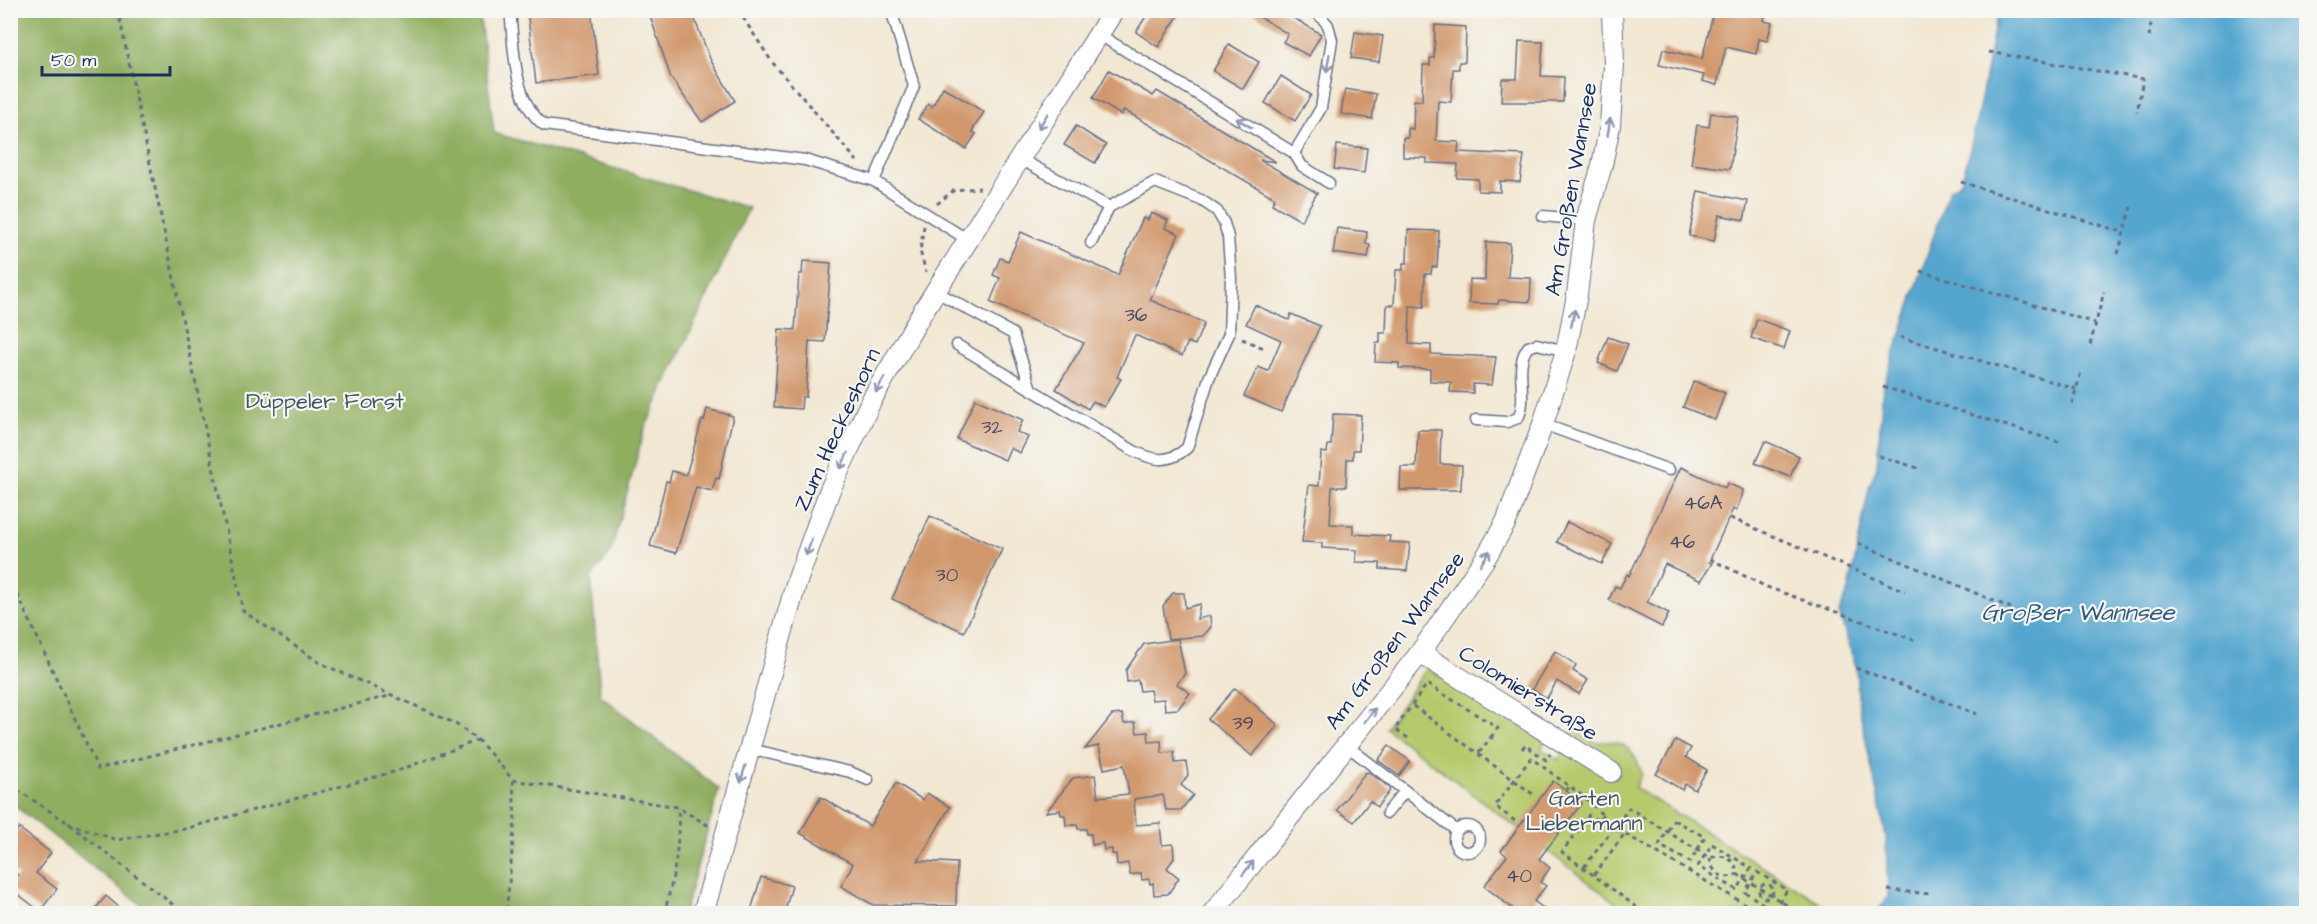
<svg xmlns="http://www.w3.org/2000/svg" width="2317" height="924" viewBox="0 0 2317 924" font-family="'Architects Daughter',sans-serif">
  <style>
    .green { fill: #b6ca6d; stroke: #687c66; stroke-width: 1.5 }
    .forest { fill: #90ae60; stroke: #566e5f; stroke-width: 1.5 }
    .water { fill: #54a6cf; stroke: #386a96; stroke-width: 1.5 }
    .building { fill: #d1986d }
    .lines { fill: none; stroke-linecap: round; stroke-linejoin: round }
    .lane-casing { stroke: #666f87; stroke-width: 13 }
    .street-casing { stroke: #666f87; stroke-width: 22 }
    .path { stroke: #666f87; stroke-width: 3; stroke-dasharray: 4.5 4.5; stroke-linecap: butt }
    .lane { stroke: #fff; stroke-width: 10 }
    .street { stroke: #fff; stroke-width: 20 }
    .oneway { stroke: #8d97ae }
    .labels { text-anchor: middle; stroke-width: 4.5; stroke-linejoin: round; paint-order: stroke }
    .number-label { font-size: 20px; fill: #484962 }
    .street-label { font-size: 22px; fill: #1b2f5e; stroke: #f6f6f2 }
    .park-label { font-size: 22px; fill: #425662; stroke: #f6f6f2 }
    .water-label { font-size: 24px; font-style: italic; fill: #2f5986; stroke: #f6f6f2 }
  </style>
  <rect width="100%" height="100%" fill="#f6f6f2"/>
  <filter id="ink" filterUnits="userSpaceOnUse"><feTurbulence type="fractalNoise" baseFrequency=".0167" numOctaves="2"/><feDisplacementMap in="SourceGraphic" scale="12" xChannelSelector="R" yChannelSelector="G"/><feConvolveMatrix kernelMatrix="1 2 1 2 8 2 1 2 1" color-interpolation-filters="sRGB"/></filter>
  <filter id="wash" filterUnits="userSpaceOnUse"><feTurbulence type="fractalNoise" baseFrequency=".008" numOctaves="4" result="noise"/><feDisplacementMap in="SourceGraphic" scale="24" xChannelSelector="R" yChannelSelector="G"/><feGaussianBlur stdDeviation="1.35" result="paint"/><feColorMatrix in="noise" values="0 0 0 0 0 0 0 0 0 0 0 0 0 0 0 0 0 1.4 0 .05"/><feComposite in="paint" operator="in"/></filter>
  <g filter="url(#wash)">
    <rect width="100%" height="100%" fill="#f2e7d2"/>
    <path class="green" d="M1427,668L1545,741L1541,749L1559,760L1572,730L1596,743C1622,737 1635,750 1642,774L1635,788L1837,913H1629L1386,728Z"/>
    <polygon class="forest" points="10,11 479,11 494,133 749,208 645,428 610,554 591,577 600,695 719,789 684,913 152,913 11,803"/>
    <path class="water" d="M1998,11H2306V913H1876L1888,897L1886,836L1859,707L1856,668L1839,613L1849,590L1869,488L1877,466L1883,387L1949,190L1961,182C1978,126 1986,68 1998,11Z"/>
    <g id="blocks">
      <g class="building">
        <polygon points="527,10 591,10 599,75 536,83"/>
        <polygon points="648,10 691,10 711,61 735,101 702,122 671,78"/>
        <polygon points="1150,10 1182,10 1158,47 1136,32"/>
        <polygon points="1248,10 1280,10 1321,34 1309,56 1283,42 1288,34"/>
        <polygon points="1714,10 1766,10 1764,21 1772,23 1767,41 1759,39 1756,54 1726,47 1717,85 1702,81 1704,75 1659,65 1663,49 1702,59"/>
        <polygon points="1435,25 1466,27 1465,62 1459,62 1459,69 1453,69 1451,102 1438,101 1436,141 1459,142 1458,152 1524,155 1520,182 1500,181 1500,192 1478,191 1478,179 1457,178 1458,164 1427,163 1427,158 1403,157 1403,138 1408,138 1408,128 1413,129 1414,100 1422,101 1423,65 1430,65 1430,58 1434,58"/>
        <polygon points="1355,32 1383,36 1379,62 1351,58"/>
        <polygon points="1519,41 1543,42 1541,76 1564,77 1563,102 1501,102 1502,79 1517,79"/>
        <polygon points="1229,44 1259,62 1243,89 1213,71"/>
        <polygon points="1109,70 1153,96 1157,91 1185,108 1276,162 1260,160 1317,193 1301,221 1272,204 1275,198 1124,110 1121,115 1093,98"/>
        <polygon points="1281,76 1311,95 1295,121 1265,103"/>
        <polygon points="943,87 984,112 972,131 976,134 966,149 918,119 928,104 932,107"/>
        <polygon points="1345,89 1376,94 1372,119 1341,114"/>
        <polygon points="1711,113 1738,117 1730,169 1691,164 1697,125 1709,127"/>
        <polygon points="1076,126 1106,145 1095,163 1064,145"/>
        <polygon points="1337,145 1367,148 1364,173 1334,169"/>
        <polygon points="1698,191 1748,201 1744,220 1719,215 1714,241 1689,236"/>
        <polygon points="1151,213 1168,220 1165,228 1179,234 1150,300 1204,323 1195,345 1188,342 1182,356 1135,335 1117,377 1121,379 1104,407 1093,401 1088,409 1056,389 1084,343 990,302 1000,278 993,275 1000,258 1008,261 1021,232 1118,275 1143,218 1148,220"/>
        <polygon points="1337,228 1367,232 1366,244 1370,245 1368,258 1333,253"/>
        <polygon points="1408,230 1439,231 1437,267 1432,267 1431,274 1425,274 1424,307 1410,306 1409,344 1431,345 1431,354 1496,357 1492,385 1473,384 1473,393 1450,392 1451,382 1430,381 1430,369 1399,368 1399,363 1375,362 1376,343 1380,343 1380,333 1386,333 1387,305 1394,305 1396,270 1403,270 1403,263 1407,263"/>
        <polygon points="1486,242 1510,243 1508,277 1531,278 1530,302 1499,300 1498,304 1469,303 1470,279 1485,280"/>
        <polygon points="803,261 831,263 825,342 809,341 806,397 802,397 801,409 774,407 779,329 795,330 799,274 802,274"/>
        <polygon points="1255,305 1289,320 1291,314 1320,326 1281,412 1244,396 1258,367 1268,371 1281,340 1246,324"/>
        <polygon points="1757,319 1790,331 1784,349 1751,338"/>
        <polygon points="1608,337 1628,344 1617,371 1598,363"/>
        <polygon points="1694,381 1725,393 1715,420 1683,407"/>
        <polygon points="975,399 1023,420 1017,432 1028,437 1020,453 1010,448 1005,460 957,439"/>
        <polygon points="707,409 733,416 719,479 716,478 712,491 696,487 676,553 650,546 666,481 669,482 672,471 686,475 702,420 704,421"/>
        <polygon points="1333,414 1361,415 1359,450 1353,450 1353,459 1347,459 1346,487 1332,487 1330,524 1353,525 1353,534 1390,536 1389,542 1410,543 1407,571 1380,569 1380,563 1356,562 1357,550 1322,548 1322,543 1302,542 1309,485 1319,486 1321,452 1327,453 1328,445 1331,445"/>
        <polygon points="1418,430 1441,430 1440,464 1462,465 1461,490 1400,490 1401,467 1416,467"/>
        <polygon points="1765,441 1799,456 1790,477 1755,463"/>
        <polygon points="1681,467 1725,488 1727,483 1743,490 1742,496 1736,511 1733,509 1709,562 1712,563 1701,581 1665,564 1647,602 1669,613 1662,627 1609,600 1615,586 1620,588 1627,574 1629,576"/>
        <polygon points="930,516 1002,549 964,632 892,599"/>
        <polygon points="1567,522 1612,544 1602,564 1557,542"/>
        <polygon points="1173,593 1184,593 1185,608 1200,604 1197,619 1210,616 1211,627 1203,636 1168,639 1163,606"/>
        <polygon points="1178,639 1185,673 1177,684 1190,693 1178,709 1165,710 1164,699 1152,700 1150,690 1140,691 1138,680 1127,682 1126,670 1144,644"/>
        <polygon points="1555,651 1576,665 1573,671 1588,680 1579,694 1557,681 1547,698 1532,689"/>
        <polygon points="1235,688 1278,725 1252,756 1208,719"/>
        <polygon points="1122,714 1124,724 1135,722 1137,733 1148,732 1149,742 1161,741 1162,753 1174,752 1175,763 1186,762 1188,775 1181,785 1193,795 1181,810 1166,810 1163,795 1134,799 1136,825 1160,823 1162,845 1173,844 1174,858 1167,868 1179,878 1168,894 1154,895 1153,883 1150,884 1149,879 1142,880 1141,873 1130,875 1128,863 1117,865 1116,854 1112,854 1112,849 1104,850 1103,843 1092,845 1091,834 1087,834 1086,829 1078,829 1077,825 1066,825 1065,815 1061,815 1060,810 1046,812 1073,778 1095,775 1098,797 1129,794 1124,765 1104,769 1099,746 1085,749 1112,715"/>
        <polygon points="1676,740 1691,748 1686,757 1707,770 1695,790 1685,784 1682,790 1656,774"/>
        <polygon points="1389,746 1410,761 1399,776 1378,760"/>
        <polygon points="1369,772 1390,788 1389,792 1377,807 1370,801 1354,822 1337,810 1365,773"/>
        <polygon points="1553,781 1582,803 1539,859 1550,868 1540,882 1546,886 1534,901 1551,914 1520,914 1484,886 1507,856 1501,851"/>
        <polygon points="896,783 923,800 927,793 950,807 918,861 957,863 956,906 873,905 841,886 853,864 800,833 821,797 870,826"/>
        <polygon points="19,828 51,853 36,873 57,889 40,911 10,888 18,875 10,869 10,839"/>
        <polygon points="761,877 792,886 784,914 750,914"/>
        <polygon points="106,896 127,914 91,914"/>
      </g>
    </g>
  </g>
  <g filter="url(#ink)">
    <use href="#blocks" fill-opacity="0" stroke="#666f87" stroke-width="1.5"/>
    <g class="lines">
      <g class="lane-casing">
        <g id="lane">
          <path d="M510,10C514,47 513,102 544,125L805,160L874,181L914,86L891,10"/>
          <polyline points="1098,34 1294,153 1302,166 1329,183"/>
          <polyline points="1294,153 1321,108 1332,40 1328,25 1315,10"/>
          <polyline points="1020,159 1109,207 1091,243"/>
          <polyline points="874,181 968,240"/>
          <polyline points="1543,216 1586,220"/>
          <polyline points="935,291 1013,334 1031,389"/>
          <path d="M957,345L1134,451C1155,461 1168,464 1187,448L1209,378L1229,334L1231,279L1228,237L1224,223L1217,211L1201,200L1155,182L1109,207"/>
          <path d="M1476,420L1507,422L1518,418C1529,397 1513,366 1528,347L1537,344L1566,351"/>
          <polyline points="1543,424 1669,470"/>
          <polyline points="1346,745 1457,831"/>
          <polyline points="750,749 850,772 868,780"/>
          <polyline points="1387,813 1405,791"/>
          <circle cx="1467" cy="839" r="13"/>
        </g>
      </g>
      <g class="street-casing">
        <g id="street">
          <polyline points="1420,653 1611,772"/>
          <polyline points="10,912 12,914"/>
          <polyline points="703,914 796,584 829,492 871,401 923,311 1114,10"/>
          <polyline points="1212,914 1420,653 1486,557 1506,522 1543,424 1566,351 1577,295 1586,220 1602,165 1610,126 1614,64 1612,10"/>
        </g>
      </g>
      <g class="path">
        <polyline points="118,10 243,611 320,663 454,723 478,740 495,759 513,780 515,821 506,914"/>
        <polyline points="738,10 772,62 857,161"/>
        <polyline points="2149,37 2153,10"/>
        <polyline points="1989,52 2143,79 2137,112"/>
        <polyline points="1961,182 2123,232"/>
        <polyline points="937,204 954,190 980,188"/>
        <polyline points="924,226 920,251 926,272"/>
        <polyline points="2118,254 2131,207"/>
        <polyline points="1920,271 2095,323"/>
        <polyline points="1900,337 2076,389"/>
        <polyline points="1242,339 1264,348"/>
        <polyline points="2090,345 2104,292"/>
        <polyline points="1883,387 2062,443"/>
        <polyline points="2072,404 2081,372"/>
        <polyline points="1879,456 1918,468"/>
        <polyline points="1730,518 1905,591"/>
        <polyline points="1858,543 2011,608"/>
        <polyline points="1710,559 1767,587 1914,640"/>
        <polyline points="10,578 98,769 389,696"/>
        <polyline points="1856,668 1977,714"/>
        <polyline points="1413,706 1534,795"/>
        <polyline points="1408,738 1395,729 1427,684 1498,728 1491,737"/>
        <polyline points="1522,749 1525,745 1546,760 1550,754"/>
        <polyline points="1479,753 1491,737 1495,740"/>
        <polyline points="513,780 677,807 711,827"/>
        <polyline points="10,785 68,823 185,914"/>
        <polyline points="1566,791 1570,786"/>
        <polyline points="1603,815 1599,821 1589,815 1562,852 1646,914"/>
        <polygon points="1674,820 1705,837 1690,862 1659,845"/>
        <polyline points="1515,821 1495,806 1531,758 1588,800 1615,828 1762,914"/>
        <polyline points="68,823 117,840 184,829 397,771 478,740"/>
        <polygon points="1712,844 1751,868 1737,890 1698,866"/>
        <path d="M1710,858C1711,872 1723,882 1737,874"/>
        <path d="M1584,867L1629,808L1710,858C1723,853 1737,859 1737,874L1801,914"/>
        <polygon points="1757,872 1787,890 1774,911 1745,892"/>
        <polyline points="1594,875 1625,833"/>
        <circle cx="1766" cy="891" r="7"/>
        <polyline points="1888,890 1930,894"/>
        <path d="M664,914C674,878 680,845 678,807"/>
      </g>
      <use href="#lane" class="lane"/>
      <use href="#street" class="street"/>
    </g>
    <defs><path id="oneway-shaft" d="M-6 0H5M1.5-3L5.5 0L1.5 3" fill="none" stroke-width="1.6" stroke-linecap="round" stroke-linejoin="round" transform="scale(1.5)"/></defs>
    <g class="oneway">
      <use href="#oneway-shaft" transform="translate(1328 63) rotate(99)"/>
      <use href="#oneway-shaft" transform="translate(1043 121) rotate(122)"/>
      <use href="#oneway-shaft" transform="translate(1244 123) rotate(-149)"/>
      <use href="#oneway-shaft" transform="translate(1609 127) rotate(-81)"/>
      <use href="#oneway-shaft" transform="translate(1573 318) rotate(-78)"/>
      <use href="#oneway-shaft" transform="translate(880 385) rotate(120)"/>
      <use href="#oneway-shaft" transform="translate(844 461) rotate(115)"/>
      <use href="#oneway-shaft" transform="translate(809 547) rotate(110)"/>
      <use href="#oneway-shaft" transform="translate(1485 558) rotate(-58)"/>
      <use href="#oneway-shaft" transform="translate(1370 715) rotate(-51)"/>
      <use href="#oneway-shaft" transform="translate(743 774) rotate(106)"/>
      <use href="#oneway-shaft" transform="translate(1248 868) rotate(-51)"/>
    </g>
  </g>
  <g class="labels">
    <g class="number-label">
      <text x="1136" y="321">36</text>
      <text x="992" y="433">32</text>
      <text x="1703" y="509">46A</text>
      <text x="1682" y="548">46</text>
      <text x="947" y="581">30</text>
      <text x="1243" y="729">39</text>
      <text x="1519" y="882">40</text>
    </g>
    <g class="street-label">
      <text transform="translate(1570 189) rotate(-80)" y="8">Am Großen Wannsee</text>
      <text transform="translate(836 429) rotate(-65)" y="8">Zum Heckeshorn</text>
      <text transform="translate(1394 640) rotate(-53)" y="8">Am Großen Wannsee</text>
      <text transform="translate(1529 692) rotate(32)" y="8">Colomierstraße</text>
    </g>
    <g class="park-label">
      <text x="325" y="408">Düppeler Forst</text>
      <text x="1584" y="805">Garten<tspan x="1584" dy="25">Liebermann</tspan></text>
    </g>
    <g class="water-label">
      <text x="2078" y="620">Großer Wannsee</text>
    </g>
  </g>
  <rect width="2317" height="924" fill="none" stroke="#f6f6f2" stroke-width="36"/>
  <path d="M42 66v9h128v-9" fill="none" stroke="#1b2f5e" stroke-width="3"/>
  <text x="51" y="66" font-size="18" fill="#1b2f5e" stroke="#f6f6f2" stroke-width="4.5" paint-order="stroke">50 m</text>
</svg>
